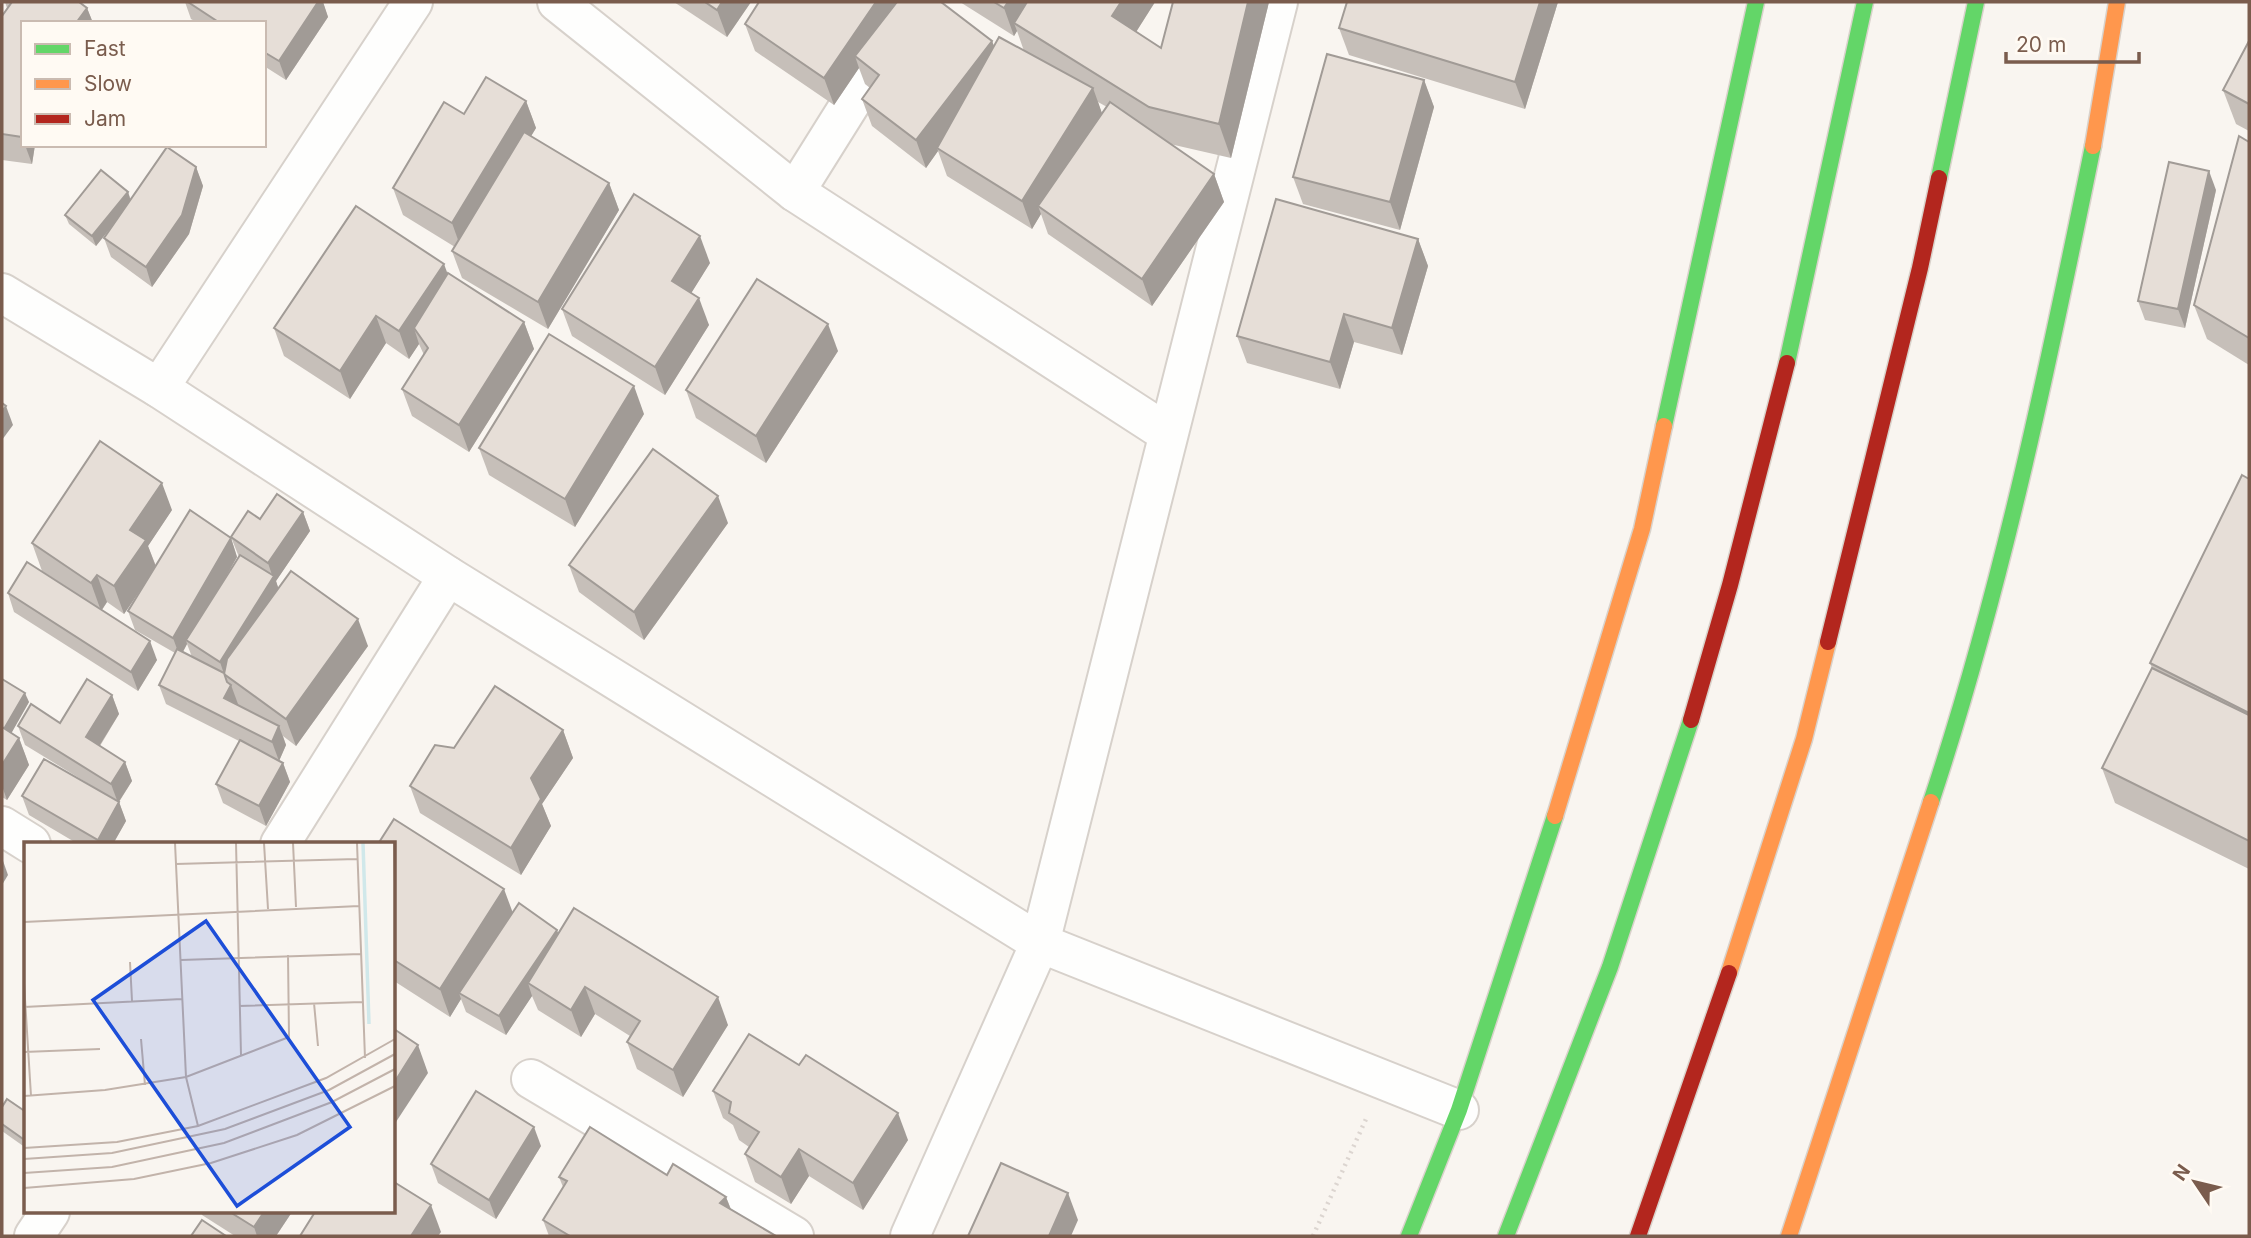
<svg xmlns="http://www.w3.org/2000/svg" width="2251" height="1238" viewBox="0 0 2251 1238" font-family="Inter,sans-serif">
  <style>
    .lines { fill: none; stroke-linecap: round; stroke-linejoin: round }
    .street-casing { stroke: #d7d1cb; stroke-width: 42 }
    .fast-casing { stroke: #d9d2cb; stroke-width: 19 }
    .slow-casing { stroke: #d9d2cb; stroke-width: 19 }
    .jam-casing { stroke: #d9d2cb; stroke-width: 19 }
    .path { stroke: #dcd5d0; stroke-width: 4.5; stroke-dasharray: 2 5; stroke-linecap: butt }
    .street { stroke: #fefefd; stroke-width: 38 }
    .fast { stroke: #63d668; stroke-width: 16 }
    .slow { stroke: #ff974d; stroke-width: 16 }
    .jam { stroke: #b3261e; stroke-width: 16 }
    .wall { fill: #c6bfb9; fill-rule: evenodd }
    .shaded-wall { fill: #a19b96 }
    .building { fill: #e6ded7; stroke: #a19b96; stroke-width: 2 }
    .inset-river { fill: none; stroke: #d0e8ea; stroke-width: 3.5 }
    .inset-road { fill: none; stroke: #c2b3aa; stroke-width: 2 }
    .view { fill: #1d4ed8; fill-opacity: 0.15; stroke: #1d4ed8; stroke-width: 3.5 }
    .inset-edge { fill: none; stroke: #7a5c4d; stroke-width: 3.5 }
  </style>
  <rect width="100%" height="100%" fill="#f9f5f0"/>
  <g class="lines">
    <g class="street-casing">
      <g id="street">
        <polyline points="557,2 795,192 1167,433"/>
        <polyline points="795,192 914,2"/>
        <polyline points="2,293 159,388 448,576 1040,943 1459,1110"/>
        <polyline points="159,388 413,2"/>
        <polyline points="2,826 31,844"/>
        <polyline points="280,844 448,576"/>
        <polyline points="531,1079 794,1236"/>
        <polyline points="34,1236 50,1212"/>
        <polyline points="910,1236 1040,943 1278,2"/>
      </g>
    </g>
    <g class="fast-casing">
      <g id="fast">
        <polyline points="1939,178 1976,2"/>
        <polyline points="1787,363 1865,2"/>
        <polyline points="1664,426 1756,2"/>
        <path d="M1931,802C2002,588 2048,367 2093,146"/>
        <polyline points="1409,1236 1459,1110 1555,816"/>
        <polyline points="1506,1236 1610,967 1691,720"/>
      </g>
    </g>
    <g class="slow-casing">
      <g id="slow">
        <polyline points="2093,146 2117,2"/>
        <polyline points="1555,816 1642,529 1664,426"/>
        <polyline points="1729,973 1804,739 1828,642"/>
        <polyline points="1789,1236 1931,802"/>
      </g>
    </g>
    <g class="jam-casing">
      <g id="jam">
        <polyline points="1828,642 1920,268 1939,178"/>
        <polyline points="1691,720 1730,585 1787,363"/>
        <polyline points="1638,1236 1729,973"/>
      </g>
    </g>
    <polyline class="path" points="1313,1236 1366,1119"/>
    <use href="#street" class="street"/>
    <use href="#fast" class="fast"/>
    <use href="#slow" class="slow"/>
    <use href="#jam" class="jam"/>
  </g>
  <g class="wall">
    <polygon points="5,2 79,2 87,8 93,23 23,23 23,145 35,145 32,164 2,160 2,16 7,8"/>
    <polygon points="185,2 323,2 328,17 286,80 264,66 264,23 198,23 191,19"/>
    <polygon points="674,2 751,2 727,37"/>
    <path d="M960,2H1155L1136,32L1161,48L1269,2L1231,158L1170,144L1214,174L1224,202L1152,306L1048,234L1041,214L1032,229L947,176L938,151L926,168L872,126L862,99L870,88L865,84L859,68L834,105L755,51L745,24L992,41L994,46L1024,51L1017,31L1014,36ZM1098,102L1107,107L1102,114Z"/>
    <polygon points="1558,2 1525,109 1349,55 1339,28"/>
    <polygon points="2249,41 2249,131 2236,124 2223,90"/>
    <polygon points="1424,80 1434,107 1400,230 1303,204 1293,177"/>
    <polygon points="526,101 536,128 531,136 609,183 619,210 548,329 462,278 452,251 455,247 403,215 393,188 464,114"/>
    <polygon points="2249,142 2249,365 2207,339 2194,305"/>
    <polygon points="196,167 203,186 189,234 152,287 111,257 104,238 118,219 96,246 69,224 65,215 128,192 131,200"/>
    <polygon points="2216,190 2185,328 2145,320 2138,301"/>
    <polygon points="1418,239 1428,266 1402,355 1354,342 1340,389 1247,363 1237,336"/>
    <polygon points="710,263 691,293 709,325 665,395 572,336 562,309"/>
    <polygon points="448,274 524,322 534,349 469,452 412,416 402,389 424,355 419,344 409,359 386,343 350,399 284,356 274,328"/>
    <polygon points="838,351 766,463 696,418 686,390"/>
    <polygon points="644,414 575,527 489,475 479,448"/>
    <polygon points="2249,479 2249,869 2115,803 2102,768 2152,668 2150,663"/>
    <path d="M172,510L148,546L156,566L231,538L237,557L225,578L239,557L231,537L260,519L303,512L310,531L276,581L278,588L368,646L296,746L283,736L286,745L279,761L283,763L290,782L266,826L223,803L216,784L239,741L166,704L159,685L175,653L135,630L128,611L147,580L124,614L107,602L102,610L157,660L138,691L14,612L8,593L68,588L42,571L32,543ZM187,644L192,657L183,652Z"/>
    <polygon points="728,523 644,640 579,592 569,565"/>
    <polygon points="2,679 29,702 11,733 19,738 29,765 7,800 2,797"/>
    <polygon points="112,695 119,714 100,746 125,762 132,781 119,802 126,821 113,844 78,844 29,815 22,796 102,792 25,745 18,726 60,723"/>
    <polygon points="563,730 573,758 542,804 551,826 521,875 420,813 410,786 454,748"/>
    <polygon points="394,844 513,913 558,933 728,1025 683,1097 637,1069 627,1042 630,1036 595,1014 581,1037 538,1010 532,996 506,1035 466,1012 461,999 450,1017 394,981"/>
    <polygon points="713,1091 908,1140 863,1210 809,1176 791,1204 755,1182 745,1154 749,1147 739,1140 733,1125 723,1118"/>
    <polygon points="2,1107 26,1112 26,1148 2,1131"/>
    <polygon points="541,1146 496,1219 438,1183 431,1164"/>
    <polygon points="667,1175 726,1197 731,1209 776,1236 549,1236 543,1220 563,1187 559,1177"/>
    <polygon points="201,1212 292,1212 276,1236 235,1236 202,1215"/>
  </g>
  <g class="shaded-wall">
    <polygon points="318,2 323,2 328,17 286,80 279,61"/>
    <polygon points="722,2 751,2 727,37 717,10"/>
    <polygon points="876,2 904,2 855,56 859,68 834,105 824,78"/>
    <polygon points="1008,2 1035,2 1014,23 1017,31 1014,36 1004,8"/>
    <polygon points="1121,2 1155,2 1124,51 1112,16"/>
    <polygon points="1248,2 1269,2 1231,158 1219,124"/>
    <polygon points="1540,2 1558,2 1525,109 1515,82"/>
    <polygon points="87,8 93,23 76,23"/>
    <polygon points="992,41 1002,68 937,148 938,151 926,168 916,140"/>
    <polygon points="1424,80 1434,107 1400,230 1390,202"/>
    <polygon points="1093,88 1103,116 1038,206 1041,214 1032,229 1022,201"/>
    <polygon points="526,101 536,128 462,251 452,223"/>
    <polygon points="25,145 35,145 32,164"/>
    <polygon points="196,167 203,186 189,234 152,287 146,267"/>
    <polygon points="2209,171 2216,190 2185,328 2178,309"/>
    <polygon points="1214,174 1224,202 1152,306 1142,279"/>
    <polygon points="609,183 619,210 548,329 538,302"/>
    <polygon points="128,192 131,202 96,246 92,236"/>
    <polygon points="700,236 710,263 682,308 672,281"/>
    <polygon points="1418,239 1428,266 1402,355 1392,328"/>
    <polygon points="444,264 454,291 414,328 419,344 409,359 399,331"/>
    <polygon points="699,298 709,325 665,395 655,367"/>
    <polygon points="1344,314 1354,342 1340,389 1330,362"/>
    <polygon points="376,316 386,343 350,399 340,371"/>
    <polygon points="524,322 534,349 469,452 459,425"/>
    <polygon points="828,324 838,351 766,463 756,436"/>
    <polygon points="634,386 644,414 575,527 565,499"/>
    <polygon points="6,406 13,425 2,440 2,411"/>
    <polygon points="162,483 172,510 148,546 156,567 124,614 114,586 130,530"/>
    <polygon points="718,496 728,523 644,640 634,612"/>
    <polygon points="303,512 310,531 276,581 281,596 224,674 220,662 273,578 268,563"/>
    <polygon points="231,538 237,557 189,642 186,640 187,644 180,657 173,638"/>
    <polygon points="97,575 107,602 101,611 91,583"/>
    <polygon points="358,619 368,646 296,746 286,719"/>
    <polygon points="150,641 157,660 138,691 131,672"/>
    <polygon points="231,685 238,704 231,717 224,698"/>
    <polygon points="25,693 29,702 7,741 3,731"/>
    <polygon points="112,695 119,714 93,756 86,737"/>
    <polygon points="279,726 286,745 279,761 272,742"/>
    <polygon points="563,730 573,758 542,804 551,826 521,875 511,848 531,778"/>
    <polygon points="19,738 29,765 7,800 2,786 2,765"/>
    <polygon points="125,762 132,781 118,803 111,784"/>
    <polygon points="283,763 290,782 266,826 259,806"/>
    <polygon points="119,802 126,821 113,844 99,844 98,840"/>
    <polygon points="2,858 8,875 2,885"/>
    <polygon points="504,889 514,916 459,993 461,999 450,1017 440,989"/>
    <polygon points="557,930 564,949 528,983 532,996 506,1035 499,1016"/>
    <polygon points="585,987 595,1014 581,1037 571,1010"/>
    <polygon points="718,997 728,1025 683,1097 673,1070"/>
    <polygon points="418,1045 428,1073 394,1125 394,1083"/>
    <polygon points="898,1113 908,1140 863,1210 853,1183"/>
    <polygon points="534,1127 541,1146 496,1219 489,1200"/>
    <polygon points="799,1149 809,1176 791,1204 781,1177"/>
    <polygon points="1068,1193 1078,1220 1071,1236 1049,1236"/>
    <polygon points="726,1197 739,1231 720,1203"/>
    <polygon points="431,1205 441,1232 438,1236 411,1236"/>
    <polygon points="264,1212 292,1212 276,1236 257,1236 254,1227"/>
  </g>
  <g class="building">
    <polygon points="12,2 79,2 87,8 76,23 23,23 22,137 2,134 2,16"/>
    <polygon points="188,2 318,2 279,61 264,52 264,23 220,23"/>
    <polygon points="705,2 722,2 717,10"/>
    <polygon points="759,2 876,2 824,78 745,24"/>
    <polygon points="897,2 941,2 992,41 916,140 862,99 879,75 855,56"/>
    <polygon points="994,2 1008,2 1004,8"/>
    <polygon points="1027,2 1121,2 1112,16 1161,48 1173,2 1248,2 1219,124 1149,107 1014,23"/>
    <polygon points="1347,2 1540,2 1515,82 1339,28"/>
    <polygon points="999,37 1093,88 1022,201 937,148"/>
    <polygon points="2249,41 2249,104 2223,90"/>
    <polygon points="1327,54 1424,80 1390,202 1293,177"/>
    <polygon points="486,77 526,101 452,223 393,188 444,102 464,114"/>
    <polygon points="1110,102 1214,174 1142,279 1038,206"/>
    <polygon points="524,132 609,183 538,302 452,251"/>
    <polygon points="2239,136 2249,142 2249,338 2194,305"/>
    <polygon points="167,147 196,167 182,215 146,267 104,238"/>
    <polygon points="2169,162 2209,171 2178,309 2138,301"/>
    <polygon points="101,170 128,192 92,236 65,215"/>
    <polygon points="634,194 700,236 672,281 699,298 655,367 562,309"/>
    <polygon points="1276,199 1418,239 1392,328 1344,314 1330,362 1237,336"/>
    <polygon points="356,206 444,264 399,331 376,316 340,371 274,328"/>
    <polygon points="448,273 524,322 459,425 402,389 428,348 414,328"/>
    <polygon points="757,279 828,324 756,436 686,390"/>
    <polygon points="549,334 634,386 565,499 479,448"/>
    <polygon points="2,403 6,406 2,411"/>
    <polygon points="100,441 162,483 130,530 146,540 114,586 97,575 91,583 32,543"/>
    <polygon points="653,449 718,496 634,612 569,565"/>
    <polygon points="2242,475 2249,479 2249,713 2150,663"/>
    <polygon points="277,494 303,512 268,563 231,537 248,511 260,519"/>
    <polygon points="190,510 231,538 173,638 128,611"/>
    <polygon points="240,555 274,576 220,662 186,640"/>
    <polygon points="27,562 150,641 131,672 8,593"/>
    <polygon points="291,571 358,619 286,719 224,674 227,659"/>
    <polygon points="177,649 224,673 227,682 231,685 224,698 279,726 272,742 159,685"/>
    <polygon points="2152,668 2249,715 2249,841 2102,768"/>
    <polygon points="2,679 25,693 4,729 2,727"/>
    <polygon points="87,679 112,695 86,737 125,762 111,784 18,726 31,704 60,723"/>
    <polygon points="495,686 563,730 531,778 541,799 511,848 410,786 435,745 454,748"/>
    <polygon points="2,727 19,738 2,765"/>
    <polygon points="240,740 283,763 259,806 216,784"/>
    <polygon points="44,759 119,802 98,840 22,796"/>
    <polygon points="394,819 504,889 440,989 394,960 394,844 378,844"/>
    <polygon points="519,903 557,930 499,1016 459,993"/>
    <polygon points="574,908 718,997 673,1070 627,1042 640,1021 585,987 571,1010 528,983"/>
    <polygon points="394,1029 418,1045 394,1083"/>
    <polygon points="749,1034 799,1065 806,1055 898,1113 853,1183 799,1149 781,1177 745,1154 759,1132 729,1113 731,1102 713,1091"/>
    <polygon points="476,1091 534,1127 489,1200 431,1164"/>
    <polygon points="7,1099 26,1112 26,1141 2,1124 2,1107"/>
    <polygon points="590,1127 667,1175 673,1164 726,1197 720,1203 776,1236 570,1236 543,1220 567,1181 559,1177"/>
    <polygon points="1001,1163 1068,1193 1049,1236 968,1236"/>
    <polygon points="394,1182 431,1205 411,1236 300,1236 315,1212 394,1212"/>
    <polygon points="230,1212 264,1212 254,1227"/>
    <polygon points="202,1220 226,1236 191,1236"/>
  </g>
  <g transform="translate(24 842)">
    <rect width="371" height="371" fill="#f9f5f0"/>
    <path class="inset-river" d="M339,1L345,182"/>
    <path class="inset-road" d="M151,1L162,235L174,284M212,1L217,213M240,1L244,67M269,1L272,65M333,1L341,216M370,1L371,41M152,22L333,17M0,80L335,64M157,118L337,112M106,120L108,159M0,141L7,254M290,161L294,204M215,164L338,160M0,165L158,157M117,197L121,243M0,210L76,207M0,254L81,248L162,235L265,195L264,113M0,306L93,300L174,284L302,236L371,197M0,317L88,311L201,287L305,248L371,212M0,331L88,325L200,301L308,260L371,227M0,346L110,337L187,321L273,293L371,244"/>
    <path class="view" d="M182,79L326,285L213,364L69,158Z"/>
    <rect width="371" height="371" class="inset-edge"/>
  </g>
  <rect width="2251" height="1238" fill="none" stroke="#7a5c4d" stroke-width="7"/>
  <rect x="21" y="21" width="245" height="126" fill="#fffaf3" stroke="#cabbb1" stroke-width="2"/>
  <rect x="35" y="44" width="35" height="10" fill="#63d668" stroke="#cabbb1" stroke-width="2"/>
  <text x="84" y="56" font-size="21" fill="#7a5c4d">Fast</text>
  <rect x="35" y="79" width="35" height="10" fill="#ff974d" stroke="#cabbb1" stroke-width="2"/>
  <text x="84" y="91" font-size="21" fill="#7a5c4d">Slow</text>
  <rect x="35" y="114" width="35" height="10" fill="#b3261e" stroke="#cabbb1" stroke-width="2"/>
  <text x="84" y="126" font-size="21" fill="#7a5c4d">Jam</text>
  <g transform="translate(2195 1182) rotate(305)" stroke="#fffaf3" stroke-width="5" paint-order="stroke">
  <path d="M0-5L12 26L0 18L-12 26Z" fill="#7a5c4d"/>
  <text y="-10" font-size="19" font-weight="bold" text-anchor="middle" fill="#7a5c4d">N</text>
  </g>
  <path d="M2006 52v10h133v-10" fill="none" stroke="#7a5c4d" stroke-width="3.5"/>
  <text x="2016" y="52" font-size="21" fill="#7a5c4d" stroke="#fffaf3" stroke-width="5" paint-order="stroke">20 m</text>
</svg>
